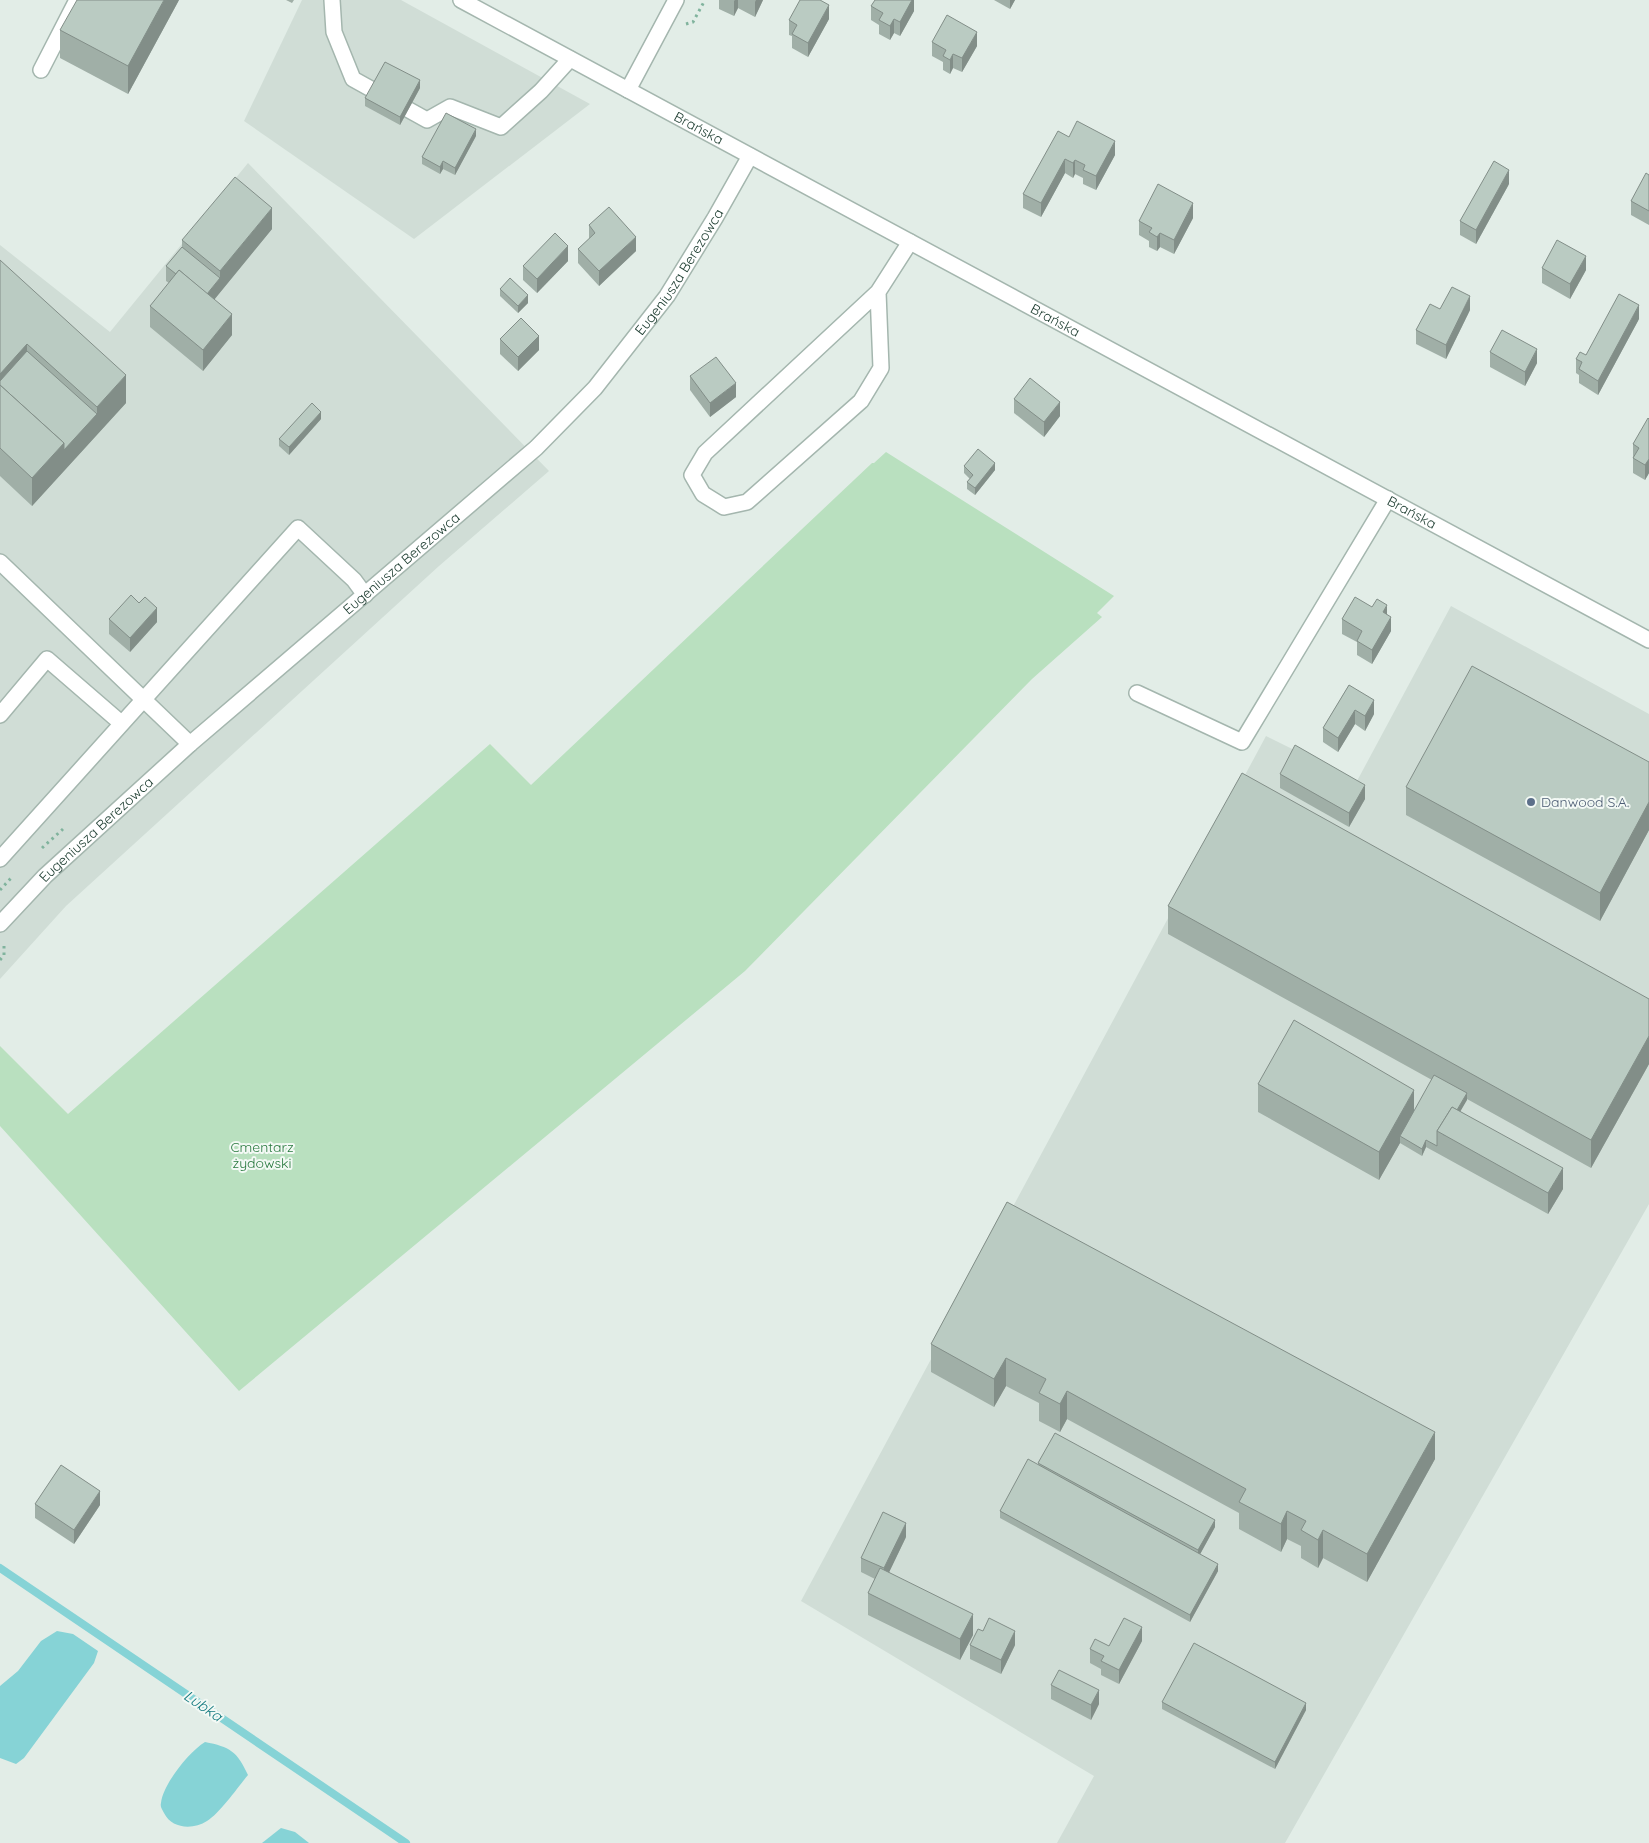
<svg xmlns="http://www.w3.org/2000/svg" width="1649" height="1843" viewBox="0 0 1649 1843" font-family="Quicksand,sans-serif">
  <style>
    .built { fill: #d0ddd6 }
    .green { fill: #b9e0bf }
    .water { fill: #86d3d6 }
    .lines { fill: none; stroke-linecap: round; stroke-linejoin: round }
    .stream { stroke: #86d3d6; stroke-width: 8 }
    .minor-casing { stroke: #a4b6ae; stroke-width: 18 }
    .path { stroke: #80b39d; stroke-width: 3; stroke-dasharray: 2.5 4; stroke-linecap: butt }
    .minor { stroke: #fff; stroke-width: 15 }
    .wall { fill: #a0afa7 }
    .shaded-wall { fill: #828e88 }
    .building { fill: #bacbc2; stroke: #828e88 }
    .service-dot { fill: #5c6f8a; stroke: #f3f9f5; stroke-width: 2 }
    .labels { text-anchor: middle; stroke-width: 4; stroke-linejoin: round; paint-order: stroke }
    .street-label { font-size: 14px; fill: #214034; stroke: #f3f9f5 }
    .service-label { font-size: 14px; fill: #4e5e75; stroke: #f3f9f5; text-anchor: start }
    .park-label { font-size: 14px; fill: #28793e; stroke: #f3f9f5 }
    .water-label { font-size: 15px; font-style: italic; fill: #167b80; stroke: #f3f9f5 }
  </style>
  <rect width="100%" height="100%" fill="#e2ede7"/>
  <g class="built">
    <polygon points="302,0 401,0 590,104 414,239 244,121"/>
    <polygon points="248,163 549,471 439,566 66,906 0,979 0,245 110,332"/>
    <polygon points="1451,606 1649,714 1649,1204 1285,1843 1057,1843 1094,1776 801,1601 1266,736 1357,781"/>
  </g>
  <polygon class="green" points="886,452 1114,596 1097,613 1102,617 1032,679 745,971 239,1391 0,1126 0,1046 68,1114 490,744 531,785 872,463 874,463"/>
  <g class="water">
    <polygon points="57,1631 73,1634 98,1651 94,1663 24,1758 16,1764 0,1758 0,1686 18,1671 41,1641"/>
    <path d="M205,1742C230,1747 237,1751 248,1775C238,1787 220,1813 207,1821C193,1830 172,1829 164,1813C162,1809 160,1807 161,1803C163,1784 189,1752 205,1742Z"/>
    <polygon points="281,1828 295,1832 309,1843 262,1843"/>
  </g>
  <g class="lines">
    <polyline class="stream" points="0,1568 406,1843"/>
    <g class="minor-casing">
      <g id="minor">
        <polyline points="332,0 334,32 353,79 427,120 450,107 501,127 541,91 570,59"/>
        <path id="s1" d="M461,0L1649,640"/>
        <polyline points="41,70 77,0"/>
        <polyline points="628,90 676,0"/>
        <polyline points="878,292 881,368 861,401 747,502 724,507 703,494 692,475 705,453 878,292 910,242"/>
        <polyline points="0,562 190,744"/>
        <polyline points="1137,693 1242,742 1388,499"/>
        <polyline points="0,715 47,659 121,723"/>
        <polyline points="0,859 298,528 354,580 365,595"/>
        <path id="s2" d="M0,924L45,876L190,744L536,448L595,388L667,296L715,218L750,156"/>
      </g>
    </g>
    <g class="path">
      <polyline points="686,24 693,22 705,0"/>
      <polyline points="42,848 63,829"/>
      <polyline points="0,890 12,877"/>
      <polyline points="0,960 4,955 4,942"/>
    </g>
    <use href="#minor" class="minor"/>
  </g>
  <g class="wall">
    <polygon points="179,0 128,94 60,58 60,30"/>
    <polygon points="286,0 294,0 292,3"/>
    <polygon points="719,0 763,0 755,17 738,8 734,16 719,9"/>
    <polygon points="914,0 914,11 900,36 894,33 890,40 879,34 879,25 871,20 871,6"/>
    <polygon points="994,0 1015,0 1010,9"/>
    <polygon points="829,19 808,57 792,48 792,36 789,35 789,20"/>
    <polygon points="932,42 977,46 962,72 953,68 950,74 943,70 943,62 932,56"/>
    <polygon points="420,88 400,125 365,106 365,98"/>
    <polygon points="476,136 455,175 443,169 440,174 422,164 422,157"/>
    <polygon points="1069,137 1115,155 1096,190 1083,184 1083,178 1075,174 1073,178 1065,173 1041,217 1023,208 1023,194"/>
    <polygon points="1649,175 1649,225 1631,215 1631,201"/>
    <polygon points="1509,184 1476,244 1460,235 1460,221"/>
    <polygon points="1193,218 1174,254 1160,247 1157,251 1149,247 1149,241 1139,235 1139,221"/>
    <polygon points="589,225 636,251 599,286 578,263 578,249 589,239"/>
    <polygon points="272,229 214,300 232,335 203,371 150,327 150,306 169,283 166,281 166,266 182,247 182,240"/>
    <polygon points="0,260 126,403 32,506 0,476"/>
    <polygon points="568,261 537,293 523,280 523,266"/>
    <polygon points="1542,268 1586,270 1570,299 1542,283"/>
    <polygon points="500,289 528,303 518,313 500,296"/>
    <polygon points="1470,310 1446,359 1416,344 1416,330"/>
    <polygon points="1639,319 1598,395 1579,383 1579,375 1576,373 1576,359 1586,355"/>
    <polygon points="500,339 539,350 518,371 500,354"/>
    <polygon points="1490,352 1537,363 1525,386 1490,367"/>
    <polygon points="690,376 736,397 710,417 690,390"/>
    <polygon points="1014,399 1060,416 1044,437 1014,413"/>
    <polygon points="321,419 289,455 279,446 279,439"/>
    <polygon points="1649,419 1649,473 1645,480 1633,473 1633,444"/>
    <polygon points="964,466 995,470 975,495 967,489 967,482 970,479 964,473"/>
    <polygon points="139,603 157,622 130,652 109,634 109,619"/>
    <polygon points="1387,615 1391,631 1372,664 1357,655 1357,642 1342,634 1342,619"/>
    <polygon points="1349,685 1374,714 1365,731 1355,724 1338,752 1323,742 1323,728"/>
    <polygon points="1649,762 1649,830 1600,921 1406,815 1406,787"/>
    <polygon points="1280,774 1365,799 1349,827 1280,788"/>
    <polygon points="1168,906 1649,999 1649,1064 1591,1168 1467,1099 1460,1111 1563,1189 1548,1214 1437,1153 1426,1147 1422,1156 1400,1143 1379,1180 1258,1112 1258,1084 1414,1112 1432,1080 1168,934"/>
    <polygon points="1007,1202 1435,1459 1367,1582 1323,1558 1318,1568 1301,1558 1301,1546 1287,1539 1281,1552 1239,1529 1239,1513 1067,1419 1060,1432 1039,1421 1039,1403 1006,1386 994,1407 931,1372 931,1344"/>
    <polygon points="1038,1463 1215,1527 1200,1554 1218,1571 1190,1622 1000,1518 1000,1511 1038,1465"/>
    <polygon points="35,1504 100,1505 74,1544 35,1518"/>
    <polygon points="906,1537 889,1572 973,1635 960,1660 868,1615 868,1593 875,1579 861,1572 861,1558"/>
    <polygon points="983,1631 1015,1645 1001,1674 970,1659 970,1645"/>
    <polygon points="1142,1641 1119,1684 1101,1675 1101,1669 1090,1663 1090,1649"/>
    <polygon points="1051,1685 1099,1704 1091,1720 1051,1699"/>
    <polygon points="1162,1702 1306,1710 1275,1769 1162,1709"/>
  </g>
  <g class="shaded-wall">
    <polygon points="164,0 179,0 128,94 128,66"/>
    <polygon points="735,0 738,0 738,8 734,16 734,1"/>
    <polygon points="756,0 763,0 755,17 755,2"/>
    <polygon points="912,0 914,0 914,11 900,36 900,22"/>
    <polygon points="1010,0 1015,0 1010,9"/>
    <polygon points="829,5 829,19 808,57 808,43"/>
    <polygon points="894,19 894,33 890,40 890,26"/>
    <polygon points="977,32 977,46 962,72 962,58"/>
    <polygon points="953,54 953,68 950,74 950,60"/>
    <polygon points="420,80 420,88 400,125 400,117"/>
    <polygon points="476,129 476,136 455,175 455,168"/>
    <polygon points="1115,141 1115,155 1096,190 1096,176"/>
    <polygon points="1065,159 1065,173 1041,217 1041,203"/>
    <polygon points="1075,160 1075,174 1073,178 1073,163"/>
    <polygon points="443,161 443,169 440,174 440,167"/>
    <polygon points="1509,170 1509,184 1476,244 1476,230"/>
    <polygon points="1193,203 1193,218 1174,254 1174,240"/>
    <polygon points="272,208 272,229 204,312 204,298 220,278 220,271"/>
    <polygon points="1160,233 1160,247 1157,251 1157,237"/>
    <polygon points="636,237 636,251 599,286 599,271"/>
    <polygon points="568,246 568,261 537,293 537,279"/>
    <polygon points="1586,256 1586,270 1570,299 1570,284"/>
    <polygon points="528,295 528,303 518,313 518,306"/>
    <polygon points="1470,296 1470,310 1446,359 1446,345"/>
    <polygon points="1639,305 1639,319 1598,395 1598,381"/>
    <polygon points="232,314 232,335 203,371 203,350"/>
    <polygon points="539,336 539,350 518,371 518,357"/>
    <polygon points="27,344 27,372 0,392 0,374"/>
    <polygon points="1537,349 1537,363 1525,386 1525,372"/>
    <polygon points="126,375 126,403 32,506 32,478 64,443 97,414 97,407"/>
    <polygon points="736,383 736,397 710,417 710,403"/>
    <polygon points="1060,402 1060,416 1044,437 1044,422"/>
    <polygon points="321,412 321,419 289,455 289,447"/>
    <polygon points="1649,459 1649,473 1645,480 1645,465"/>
    <polygon points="995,463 995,470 975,495 975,488"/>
    <polygon points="1387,605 1387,619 1383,612"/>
    <polygon points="157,608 157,622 130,652 130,638"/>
    <polygon points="1391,617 1391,631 1372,664 1372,650"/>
    <polygon points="1374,700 1374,714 1365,731 1365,716"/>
    <polygon points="1355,710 1355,724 1338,752 1338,738"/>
    <polygon points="1365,785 1365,799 1349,827 1349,813"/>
    <polygon points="1649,802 1649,830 1600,921 1600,893"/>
    <polygon points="1649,1036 1649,1064 1591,1168 1591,1140"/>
    <polygon points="1414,1090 1414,1118 1400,1136 1400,1143 1379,1180 1379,1152"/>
    <polygon points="1467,1093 1467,1100 1446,1136 1443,1135"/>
    <polygon points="1426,1140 1426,1147 1422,1156 1422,1149"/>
    <polygon points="1563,1168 1563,1189 1548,1214 1548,1193"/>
    <polygon points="1006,1358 1006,1386 994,1407 994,1379"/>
    <polygon points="1067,1391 1067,1419 1060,1432 1060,1404"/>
    <polygon points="1435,1432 1435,1459 1367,1582 1367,1554"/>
    <polygon points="100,1491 100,1505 74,1544 74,1530"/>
    <polygon points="1287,1511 1287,1539 1281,1552 1281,1524"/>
    <polygon points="1215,1520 1215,1527 1198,1558 1198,1550"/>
    <polygon points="906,1523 906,1537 884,1583 884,1568"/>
    <polygon points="1323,1530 1323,1558 1318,1568 1318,1540"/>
    <polygon points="1218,1564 1218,1571 1190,1622 1190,1615"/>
    <polygon points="973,1614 973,1635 960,1660 960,1639"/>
    <polygon points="1142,1627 1142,1641 1119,1684 1119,1670"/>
    <polygon points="1015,1631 1015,1645 1001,1674 1001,1660"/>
    <polygon points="1099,1690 1099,1704 1091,1720 1091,1705"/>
    <polygon points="1306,1703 1306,1710 1275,1769 1275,1762"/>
  </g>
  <g class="building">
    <polygon points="77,0 164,0 128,66 60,30"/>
    <polygon points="800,0 820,0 829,5 808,43 792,34 797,25 789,20"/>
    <polygon points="875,0 912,0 900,22 894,19 890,26 879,20 883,13 871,6"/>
    <polygon points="947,15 977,32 962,58 953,54 950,60 943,56 946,50 932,42"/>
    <polygon points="385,62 420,80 400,117 365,98"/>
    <polygon points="446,113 476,129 455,168 443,161 440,167 422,157"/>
    <polygon points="1077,121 1115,141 1096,176 1083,170 1085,165 1075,160 1073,163 1065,159 1041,203 1023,194 1058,131 1069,137"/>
    <polygon points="1494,161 1509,170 1476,230 1460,221"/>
    <polygon points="1646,173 1649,175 1649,211 1631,201"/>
    <polygon points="235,177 272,208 220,271 182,240"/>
    <polygon points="1158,184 1193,203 1174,240 1160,233 1157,237 1149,232 1152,228 1139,221"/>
    <polygon points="609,207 636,237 599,271 578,249 595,233 589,225"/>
    <polygon points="555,233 568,246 537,279 523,266"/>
    <polygon points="1557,240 1586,256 1570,284 1542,268"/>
    <polygon points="182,247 220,278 207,294 179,270 176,274 166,266"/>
    <polygon points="0,260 126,375 97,407 27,344 0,374"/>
    <polygon points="179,270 232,314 203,350 150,306"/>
    <polygon points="510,278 528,295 518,306 500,289"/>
    <polygon points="1452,287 1470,296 1446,345 1416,330 1430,304 1440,309"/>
    <polygon points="1619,294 1639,305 1598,381 1579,369 1582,362 1576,359 1580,352 1586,355"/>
    <polygon points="521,318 539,336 518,357 500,339"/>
    <polygon points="1502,330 1537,349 1525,372 1490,352"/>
    <polygon points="27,351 97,414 64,450 64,443 0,385 0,381"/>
    <polygon points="716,357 736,383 710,403 690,376"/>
    <polygon points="1030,378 1060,402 1044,422 1014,399"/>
    <polygon points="0,385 64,443 32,478 0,448"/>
    <polygon points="312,403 321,412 289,447 279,439"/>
    <polygon points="1648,418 1649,419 1649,459 1645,465 1633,458 1639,448 1633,444"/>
    <polygon points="978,449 995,463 975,488 967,482 973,475 964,466"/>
    <polygon points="131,595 139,603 145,597 157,608 130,638 109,619"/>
    <polygon points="1355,597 1372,607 1377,599 1387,605 1383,612 1391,617 1372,650 1357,641 1362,631 1342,619"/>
    <polygon points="1472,666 1649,762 1649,802 1600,893 1406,787"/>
    <polygon points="1349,685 1374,700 1365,716 1355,710 1338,738 1323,728"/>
    <polygon points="1295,745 1365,785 1349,813 1280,774"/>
    <polygon points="1242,773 1649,999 1649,1036 1591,1140 1168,906"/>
    <polygon points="1294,1020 1414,1090 1379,1152 1258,1084"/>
    <polygon points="1434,1075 1467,1093 1457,1110 1452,1107 1437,1131 1437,1146 1426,1140 1422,1149 1400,1136"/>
    <polygon points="1452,1107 1563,1168 1548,1193 1437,1131"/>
    <polygon points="1007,1202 1435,1432 1367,1554 1323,1530 1318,1540 1301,1530 1306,1521 1287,1511 1281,1524 1239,1502 1246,1489 1067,1391 1060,1404 1039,1393 1046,1379 1006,1358 994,1379 931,1344"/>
    <polygon points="1055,1433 1215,1520 1198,1550 1038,1463"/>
    <polygon points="1028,1459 1218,1564 1190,1615 1000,1511"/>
    <polygon points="61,1465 100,1491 74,1530 35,1504"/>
    <polygon points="883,1512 906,1523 884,1568 861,1558"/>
    <polygon points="880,1568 973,1614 960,1639 868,1593"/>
    <polygon points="989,1618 1015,1631 1001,1660 970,1645 978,1629 983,1631"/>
    <polygon points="1124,1618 1142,1627 1119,1670 1101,1661 1104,1656 1090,1649 1095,1639 1109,1646"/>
    <polygon points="1194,1643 1306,1703 1275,1762 1162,1702"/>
    <polygon points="1059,1670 1099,1690 1091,1705 1051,1685"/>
  </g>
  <circle class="service-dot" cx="1531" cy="802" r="5"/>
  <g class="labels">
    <g class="street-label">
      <text dy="5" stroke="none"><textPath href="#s1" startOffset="270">Brańska</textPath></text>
      <text dy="5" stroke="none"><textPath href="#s2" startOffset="945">Eugeniusza Berezowca</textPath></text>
      <text dy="5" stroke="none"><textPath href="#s1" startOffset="675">Brańska</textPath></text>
      <text dy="5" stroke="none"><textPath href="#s1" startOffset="1080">Brańska</textPath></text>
      <text dy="5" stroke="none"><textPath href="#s2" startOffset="540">Eugeniusza Berezowca</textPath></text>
      <text dy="5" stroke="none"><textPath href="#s2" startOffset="135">Eugeniusza Berezowca</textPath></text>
    </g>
    <g class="service-label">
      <text x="1541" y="807">Danwood S.A.</text>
    </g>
    <g class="park-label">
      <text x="262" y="1152">Cmentarz<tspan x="262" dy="16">żydowski</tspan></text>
    </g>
    <g class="water-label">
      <text transform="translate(203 1706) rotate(34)" y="5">Lubka</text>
    </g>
  </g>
</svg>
